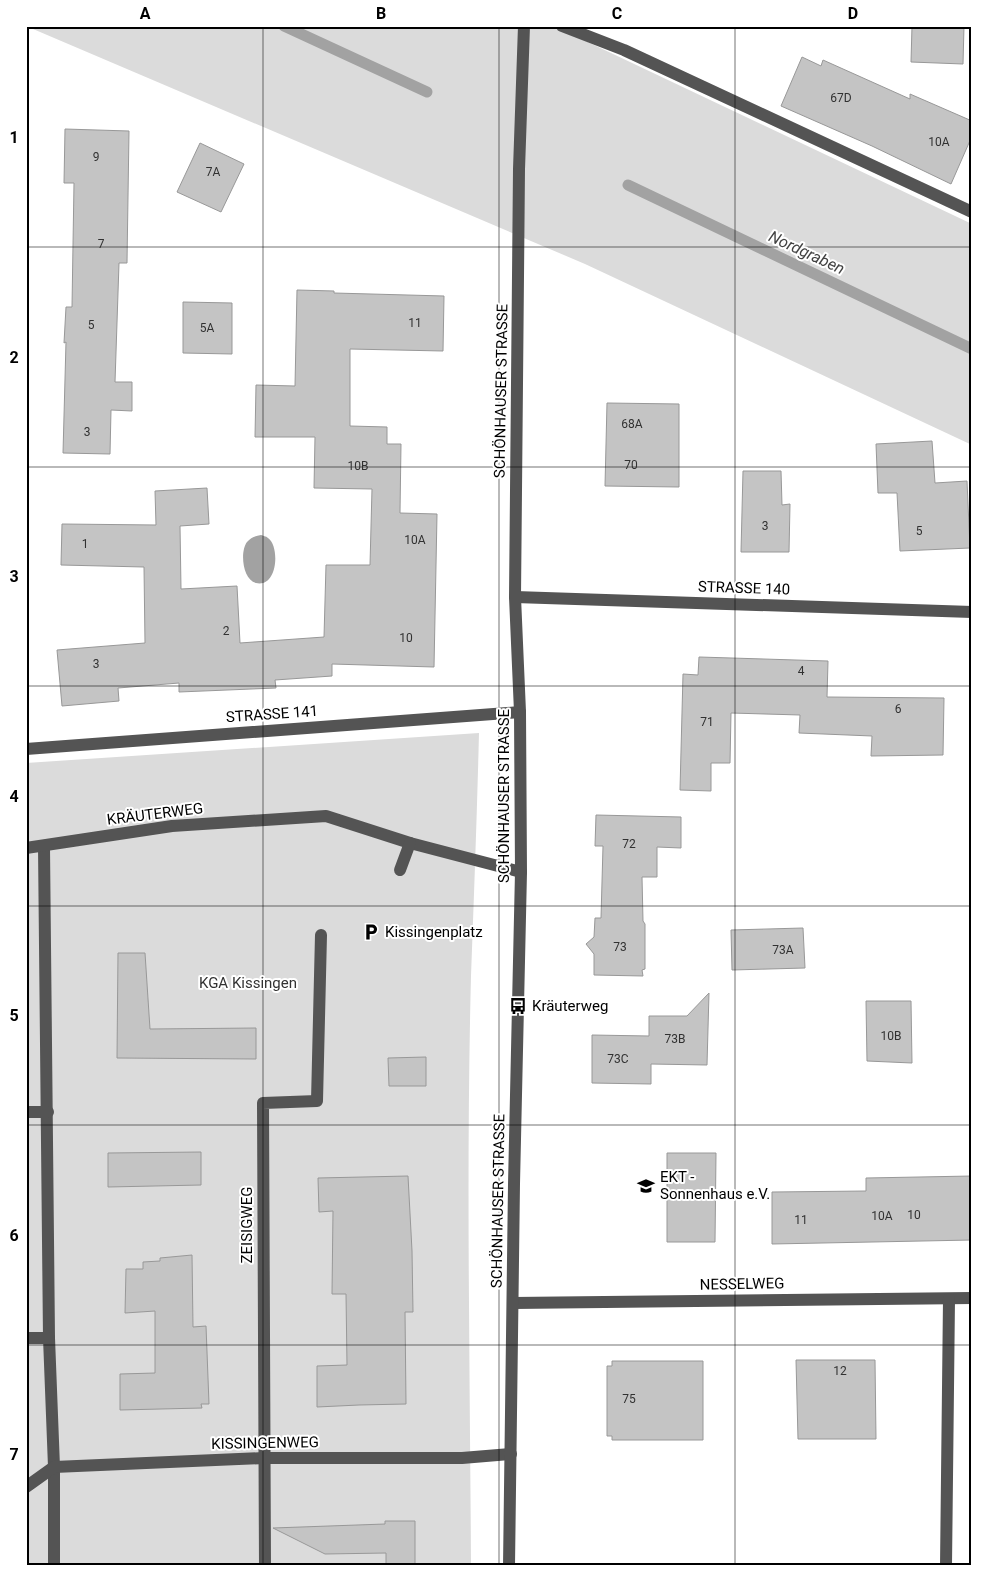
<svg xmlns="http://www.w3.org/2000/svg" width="998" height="1592" viewBox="0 0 998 1592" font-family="Roboto,sans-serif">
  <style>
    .green { fill: #dbdbdb }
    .water { fill: #a2a2a2 }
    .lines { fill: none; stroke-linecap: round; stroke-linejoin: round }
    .stream { stroke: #a2a2a2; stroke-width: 11 }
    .building { fill: #c4c4c4; stroke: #989898 }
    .minor { stroke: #545454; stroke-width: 12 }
    .grid { fill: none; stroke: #000; stroke-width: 1; stroke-opacity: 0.55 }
    .labels { text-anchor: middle; stroke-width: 4; stroke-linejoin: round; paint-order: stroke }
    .number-label { font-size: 12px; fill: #313131 }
    .street-label { font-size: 15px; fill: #000; stroke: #fff }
    .poi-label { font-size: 15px; fill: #000; stroke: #fff; text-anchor: start }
    .park-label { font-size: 15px; fill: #323232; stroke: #fff }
    .water-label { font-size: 16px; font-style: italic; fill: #434343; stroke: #fff }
    .neatline { fill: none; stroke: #000; stroke-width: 2 }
    .grid-label { font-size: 16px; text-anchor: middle; font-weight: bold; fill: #000 }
  </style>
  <rect width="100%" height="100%" fill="#fff"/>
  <g class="green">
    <polygon points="26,26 554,26 972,224 972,445 585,264"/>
    <path d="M479,733C477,814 474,895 471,976C466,1172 470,1369 471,1566H26V763Z"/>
  </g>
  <path class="water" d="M261,535C263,536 266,536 268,538C280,546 278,588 256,583C242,579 240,551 247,542C251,537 256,536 261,535Z"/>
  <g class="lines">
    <g class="stream">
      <polyline points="284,26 427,92"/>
      <polyline points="628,185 972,349"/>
    </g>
  </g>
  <g class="building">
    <polygon points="912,26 964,26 963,64 911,62"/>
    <polygon points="802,57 821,66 823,60 910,99 910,94 972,121 972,136 951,184 872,146 781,106"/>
    <polygon points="65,129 129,131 127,263 119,263 115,382 132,382 132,411 111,410 110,454 63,453 66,342 64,343 66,307 72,307 74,183 64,183"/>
    <polygon points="200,143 244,164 221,212 177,192"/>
    <polygon points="297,290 334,291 334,293 444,296 443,351 350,349 350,426 387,427 387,444 401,444 400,513 437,514 434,667 332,664 332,676 275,680 276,688 179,692 179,683 118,688 119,701 62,706 57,650 145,643 144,567 61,565 62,524 156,525 155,491 207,488 209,524 180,526 181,589 237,586 240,643 324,637 326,565 370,565 372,489 314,488 315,437 255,437 256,385 295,386"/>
    <polygon points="183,302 232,303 232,354 183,353"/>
    <polygon points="607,403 679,404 679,487 605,486"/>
    <polygon points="932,441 935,483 967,481 970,548 900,551 897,493 878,493 876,444"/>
    <polygon points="743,471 781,471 782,505 790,504 789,552 741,552"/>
    <polygon points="699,657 828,661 827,697 944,698 943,755 871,756 872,736 799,733 800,715 731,713 730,763 711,763 711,791 680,790 683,674 698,675"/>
    <polygon points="596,815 681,817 681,848 657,847 657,877 642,877 643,921 645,924 645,969 642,970 643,976 594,975 594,954 586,944 594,937 595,918 601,918 603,846 595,846"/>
    <polygon points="803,928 805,968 732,970 731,930"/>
    <polygon points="118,953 145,953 150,1029 256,1028 256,1059 117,1058"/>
    <polygon points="709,993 707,1065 651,1064 651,1084 592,1083 592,1035 649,1036 649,1016 687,1016"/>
    <polygon points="866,1001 911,1001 912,1063 867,1061"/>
    <polygon points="426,1057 426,1086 389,1086 388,1058"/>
    <polygon points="201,1152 201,1185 108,1187 108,1153"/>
    <polygon points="667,1153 716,1153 715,1242 667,1242"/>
    <polygon points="408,1176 412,1251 413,1312 405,1312 406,1404 359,1405 317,1407 317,1366 347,1365 346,1294 332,1294 333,1211 319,1212 318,1178"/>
    <polygon points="972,1176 972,1240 772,1244 772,1192 866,1191 866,1178"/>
    <polygon points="192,1255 193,1327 206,1326 209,1404 201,1404 202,1408 120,1410 120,1374 155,1373 155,1311 125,1313 126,1269 143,1269 143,1262 160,1261 160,1258"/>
    <polygon points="796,1360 875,1360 876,1439 798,1439"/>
    <polygon points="612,1361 703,1361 703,1440 612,1440 612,1436 607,1436 607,1366 612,1366"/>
    <polygon points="385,1521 415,1521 415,1566 386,1566 386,1553 325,1554 273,1528 385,1524"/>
  </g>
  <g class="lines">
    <g class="minor">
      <polyline points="562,26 624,50 972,212"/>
      <polyline points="515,597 972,612"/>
      <polyline points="26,749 520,712"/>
      <polyline points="44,847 49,1338 54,1467 54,1566"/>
      <polyline points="26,848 172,826 326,816 410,843 521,872"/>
      <polyline points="400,870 410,843"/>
      <polyline points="26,1112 48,1112"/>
      <polyline points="513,1303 972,1298"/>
      <polyline points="26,1338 49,1338"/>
      <polyline points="26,1487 54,1467 264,1458 462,1458 511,1454"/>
      <polyline points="265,1566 263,1103 317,1101 321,935"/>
      <polyline points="509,1566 514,1184 521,872 520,712 515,597 519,169 524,26"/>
      <polyline points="946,1566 949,1299"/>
    </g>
  </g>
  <path class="grid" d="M263,26V1566M499,26V1566M735,26V1566M26,247H972M26,467H972M26,686H972M26,906H972M26,1125H972M26,1345H972"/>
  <defs>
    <g id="parking-bare" transform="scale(1.35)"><path d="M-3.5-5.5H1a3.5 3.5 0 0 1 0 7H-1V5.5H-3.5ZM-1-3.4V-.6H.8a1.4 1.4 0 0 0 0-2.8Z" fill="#000" stroke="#fff" stroke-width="2.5" paint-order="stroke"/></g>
    <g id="bus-bare" transform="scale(1.35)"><path d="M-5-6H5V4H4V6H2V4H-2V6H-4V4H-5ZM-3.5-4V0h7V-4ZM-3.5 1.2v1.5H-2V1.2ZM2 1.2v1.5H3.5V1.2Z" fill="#000" stroke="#fff" stroke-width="2.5" paint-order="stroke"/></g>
    <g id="school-bare" transform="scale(1.35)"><path d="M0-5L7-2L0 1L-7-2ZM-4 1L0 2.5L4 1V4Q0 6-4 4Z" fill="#000" stroke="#fff" stroke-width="2.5" paint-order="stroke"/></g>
  </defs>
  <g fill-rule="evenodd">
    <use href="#parking-bare" x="371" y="932"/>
    <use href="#bus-bare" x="518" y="1006"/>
    <use href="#school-bare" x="646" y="1186"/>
  </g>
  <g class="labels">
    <g class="number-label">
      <text x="841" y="102">67D</text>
      <text x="939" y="146">10A</text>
      <text x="96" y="161">9</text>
      <text x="213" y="176">7A</text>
      <text x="101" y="248">7</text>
      <text x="415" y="327">11</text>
      <text x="91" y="329">5</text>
      <text x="207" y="332">5A</text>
      <text x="632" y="428">68A</text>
      <text x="87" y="436">3</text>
      <text x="631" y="469">70</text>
      <text x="358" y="470">10B</text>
      <text x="765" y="530">3</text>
      <text x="919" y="535">5</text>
      <text x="415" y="544">10A</text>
      <text x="85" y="548">1</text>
      <text x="226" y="635">2</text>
      <text x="406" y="642">10</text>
      <text x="96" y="668">3</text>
      <text x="801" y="675">4</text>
      <text x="898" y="713">6</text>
      <text x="707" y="726">71</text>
      <text x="629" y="848">72</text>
      <text x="620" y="951">73</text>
      <text x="783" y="954">73A</text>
      <text x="891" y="1040">10B</text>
      <text x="675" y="1043">73B</text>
      <text x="618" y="1063">73C</text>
      <text x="914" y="1219">10</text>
      <text x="882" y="1220">10A</text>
      <text x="801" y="1224">11</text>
      <text x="840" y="1375">12</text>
      <text x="629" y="1403">75</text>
    </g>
    <g class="street-label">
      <text transform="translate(501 391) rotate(-89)" y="5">SCHÖNHAUSER STRASSE</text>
      <text transform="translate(744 588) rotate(2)" y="5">STRASSE 140</text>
      <text transform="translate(272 714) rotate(-4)" y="5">STRASSE 141</text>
      <text transform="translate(504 796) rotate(-90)" y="5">SCHÖNHAUSER STRASSE</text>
      <text transform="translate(155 814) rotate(-7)" y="5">KRÄUTERWEG</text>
      <text transform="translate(498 1201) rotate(-89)" y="5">SCHÖNHAUSER STRASSE</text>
      <text transform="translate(247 1225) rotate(-90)" y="5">ZEISIGWEG</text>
      <text transform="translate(742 1284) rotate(-1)" y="5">NESSELWEG</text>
      <text transform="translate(265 1443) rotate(-1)" y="5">KISSINGENWEG</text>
    </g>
    <g class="poi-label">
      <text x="385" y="937">Kissingenplatz</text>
      <text x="532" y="1011">Kräuterweg</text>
      <text x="660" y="1182">EKT -<tspan x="660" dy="17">Sonnenhaus e.V.</tspan></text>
    </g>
    <g class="park-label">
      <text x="248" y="988">KGA Kissingen</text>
    </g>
    <g class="water-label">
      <text transform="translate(807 252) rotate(25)" y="6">Nordgraben</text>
    </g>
  </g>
  <rect width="998" height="1592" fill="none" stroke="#ffffff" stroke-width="55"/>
  <rect x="28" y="28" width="942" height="1536" class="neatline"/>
  <g class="grid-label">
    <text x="145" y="19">A</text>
    <text x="381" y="19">B</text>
    <text x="617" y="19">C</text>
    <text x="853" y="19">D</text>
    <text x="14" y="143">1</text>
    <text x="14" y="363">2</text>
    <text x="14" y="582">3</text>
    <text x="14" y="802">4</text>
    <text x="14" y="1021">5</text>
    <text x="14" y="1241">6</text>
    <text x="14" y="1460">7</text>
  </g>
</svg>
